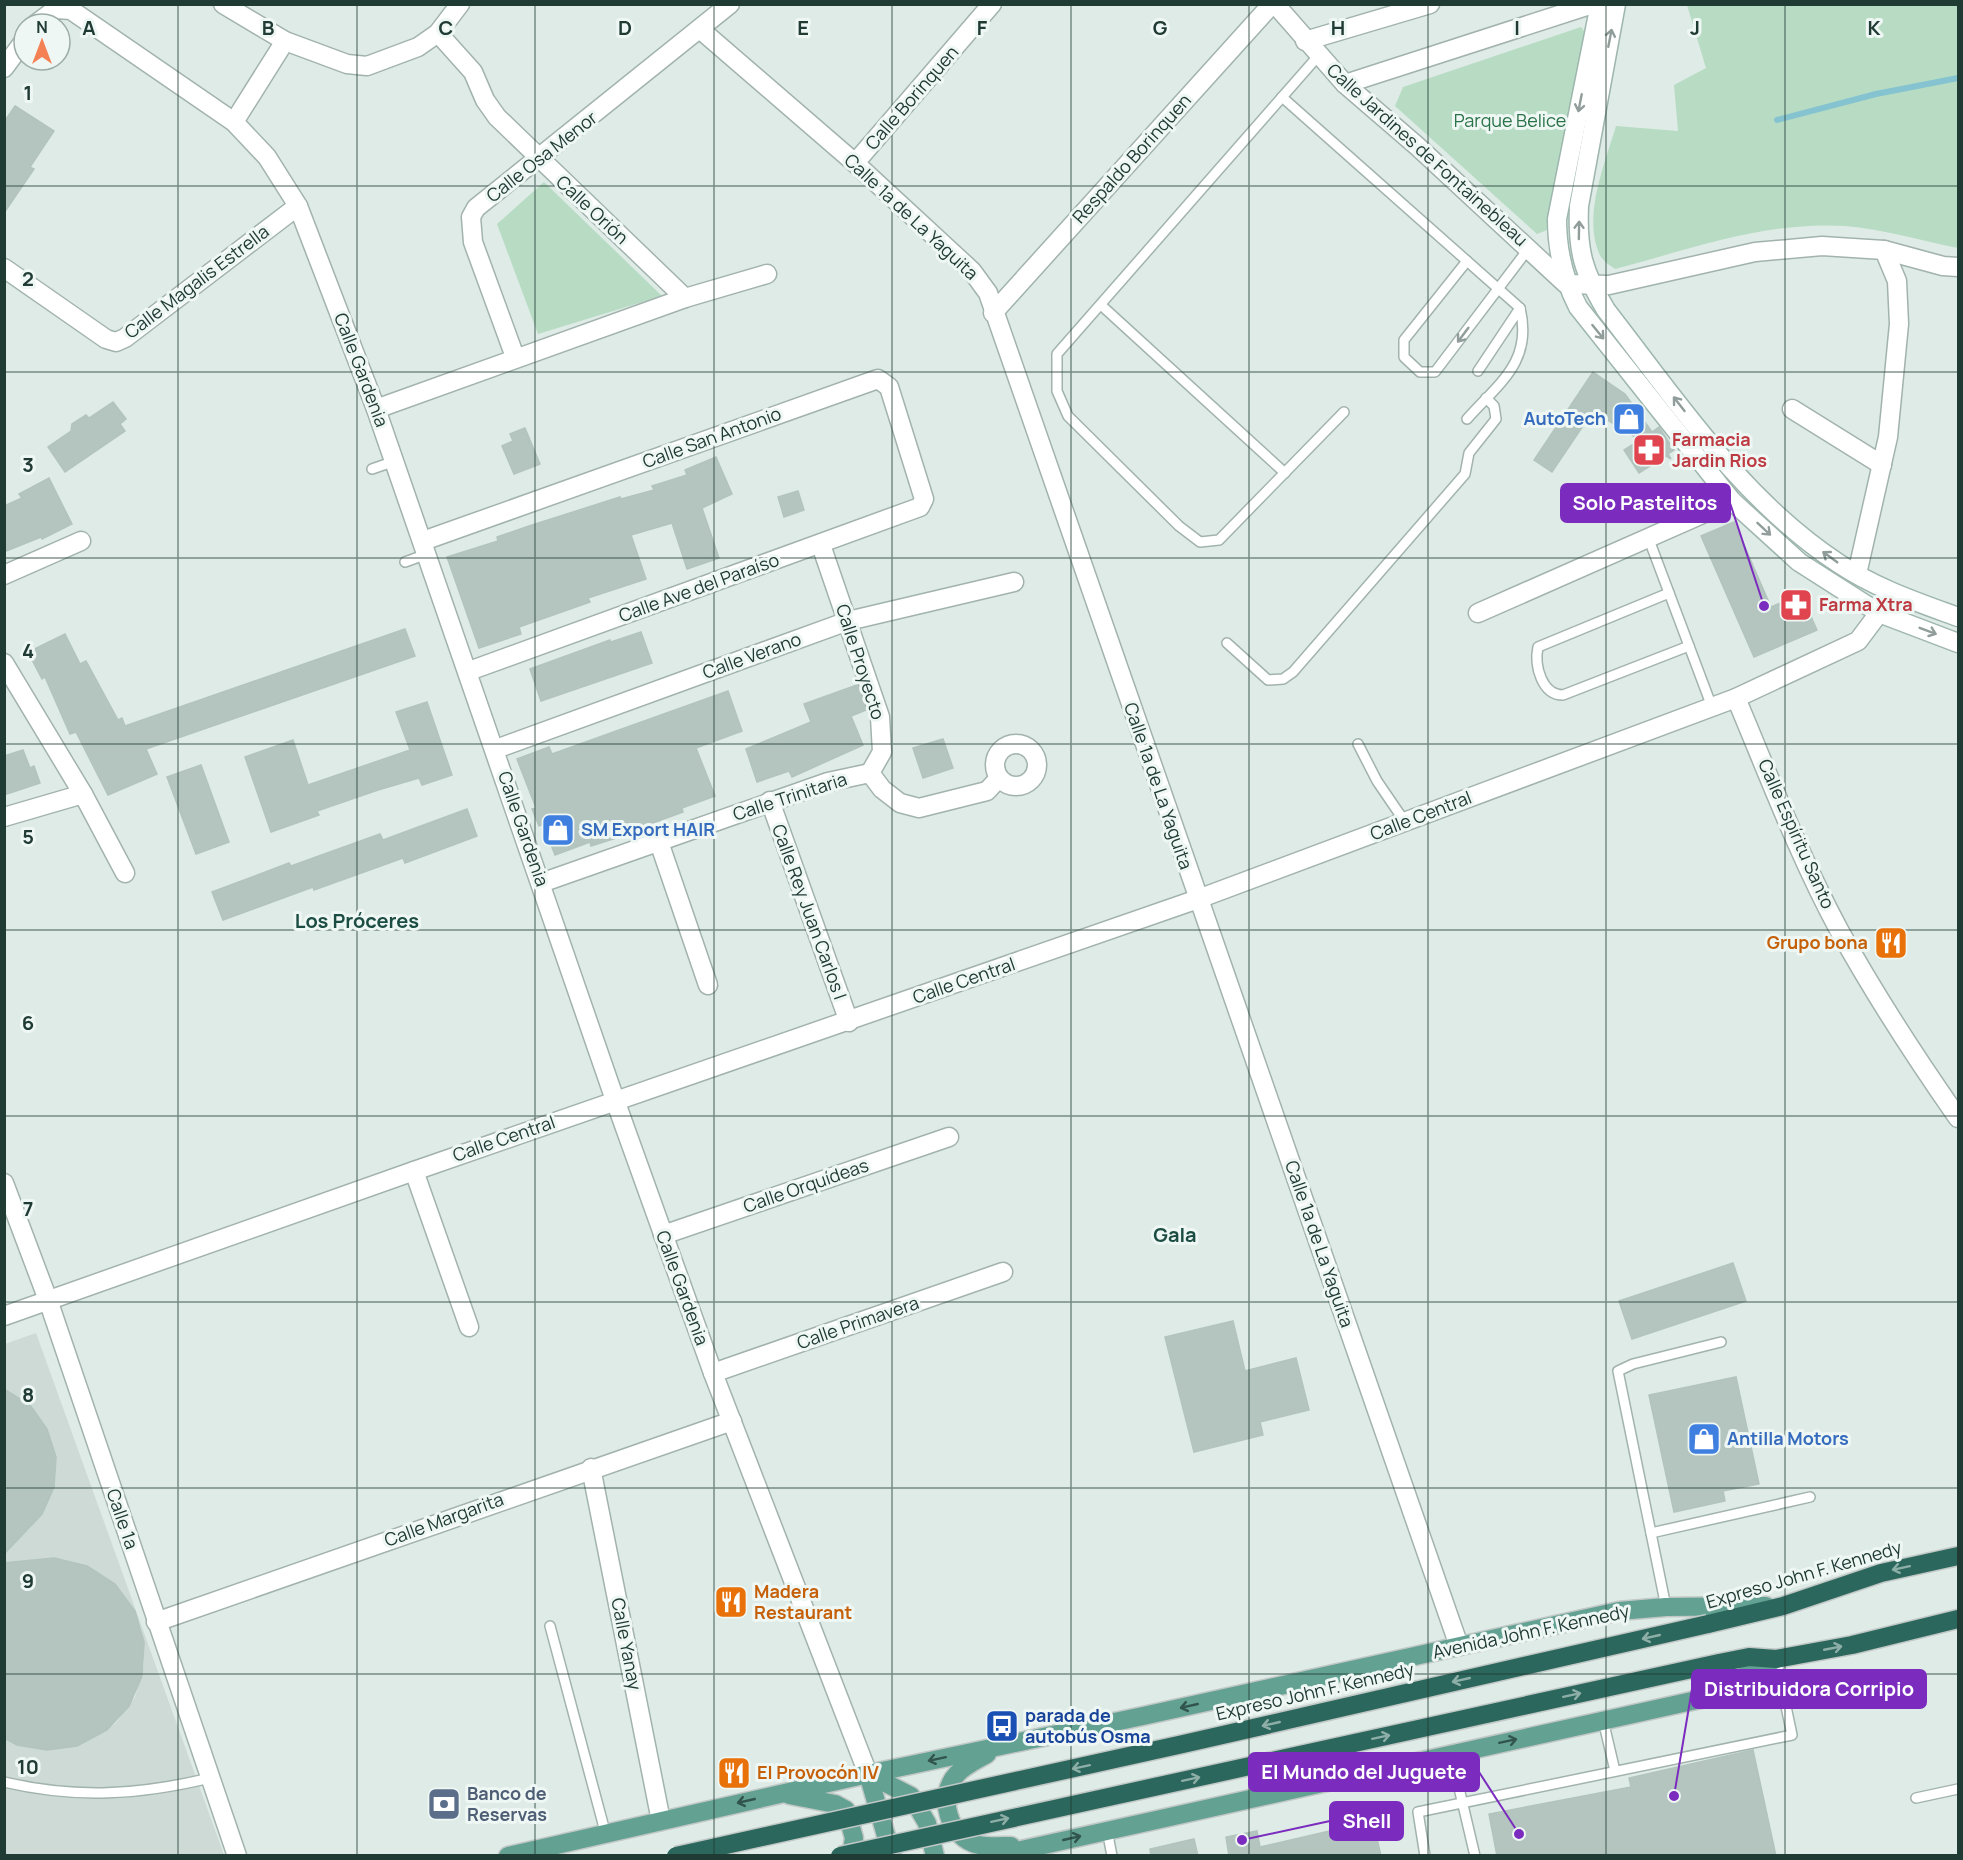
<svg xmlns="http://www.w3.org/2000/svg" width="1963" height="1860" viewBox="0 0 1963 1860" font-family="Manrope,sans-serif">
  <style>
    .built { fill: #cddad5 }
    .green { fill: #b7dcc3 }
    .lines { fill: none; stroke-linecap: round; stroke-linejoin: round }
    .stream { stroke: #86c3d1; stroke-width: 6 }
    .building { fill: #b4c5bf; stroke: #b2c4bd; stroke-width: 1.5 }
    .lane-casing { stroke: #a2b3ad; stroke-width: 12 }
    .street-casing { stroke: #a2b3ad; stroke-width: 21 }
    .secondary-casing { stroke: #9eb6ae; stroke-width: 21 }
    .primary-casing { stroke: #c1c8c6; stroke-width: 21 }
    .highway-casing { stroke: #c1c8c6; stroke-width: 21 }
    .lane { stroke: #fff; stroke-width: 9 }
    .street { stroke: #fff; stroke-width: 18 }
    .secondary { stroke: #fff; stroke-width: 18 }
    .primary { stroke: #63a193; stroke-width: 18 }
    .highway { stroke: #2c675d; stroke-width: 18 }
    .highway-bridge-casing { stroke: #c1c8c6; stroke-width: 21; stroke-linecap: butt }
    .highway-bridge { stroke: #2c675d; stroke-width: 18 }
    .oneway { stroke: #909d9a }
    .oneway2 { stroke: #8eafa8 }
    .oneway3 { stroke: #31544c }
    .grid { fill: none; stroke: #203b34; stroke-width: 1.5; stroke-opacity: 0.55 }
    .labels { text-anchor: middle; stroke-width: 6; stroke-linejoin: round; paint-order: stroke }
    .street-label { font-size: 18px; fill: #203b34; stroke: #eff7f4 }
    .park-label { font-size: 18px; fill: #2a7248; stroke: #eff7f4 }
    .shop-label { font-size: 18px; font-weight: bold; fill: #366cbe; stroke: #eff7f4; text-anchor: start }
    .health-label { font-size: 18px; font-weight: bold; fill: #be3a42; stroke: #eff7f4; text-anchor: start }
    .food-label { font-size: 18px; font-weight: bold; fill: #c56008; stroke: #eff7f4; text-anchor: start }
    .transit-label { font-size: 18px; font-weight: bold; fill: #164399; stroke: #eff7f4; text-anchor: start }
    .service-label { font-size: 18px; font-weight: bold; fill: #4e5e75; stroke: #eff7f4; text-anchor: start }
    .neighbourhood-label { font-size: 20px; font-weight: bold; fill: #1c4d43; stroke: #eff7f4 }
    .grid-label { font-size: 20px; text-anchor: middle; font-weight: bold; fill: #203b34; stroke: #eff7f4; stroke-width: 6; stroke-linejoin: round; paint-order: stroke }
    .leader { fill: none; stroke: #7b2cbf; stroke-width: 2 }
    .callout-dot { fill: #7b2cbf; stroke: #eff7f4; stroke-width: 2 }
    .callout { fill: #7b2cbf; stroke: #7b2cbf; stroke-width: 2 }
    .callout-label { font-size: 20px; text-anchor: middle; font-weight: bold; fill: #fff }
  </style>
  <rect width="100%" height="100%" fill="#dfebe6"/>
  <polygon class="built" points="36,1333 224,1855 5,1855 4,1738 11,1743 44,1750 77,1746 115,1724 135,1697 144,1665 142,1631 135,1612 116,1585 87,1566 55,1558 21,1561 5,1568 5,1544 22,1535 42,1514 54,1487 56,1457 47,1429 30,1405 5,1389 5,1344"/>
  <g class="green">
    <path d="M1687,5H1958V248C1922,241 1883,229 1845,226C1765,221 1691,249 1615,269C1611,266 1604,262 1601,257C1581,220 1605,163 1616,126L1678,131L1674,85L1706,68Z"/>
    <polygon points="1581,27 1593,43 1555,227 1537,234 1395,106 1403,87"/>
    <polygon points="544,182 662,296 538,334 497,224"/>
  </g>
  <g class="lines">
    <polyline class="stream" points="1777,120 1876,94 1958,78"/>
  </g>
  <g class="building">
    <polygon points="15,106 54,131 30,167 34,169 4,213 4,122"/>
    <polygon points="1593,372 1625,394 1652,432 1659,427 1674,450 1668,454 1671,459 1666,456 1639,473 1624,450 1640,440 1593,411 1552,472 1534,460"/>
    <polygon points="113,402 126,419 120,424 125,431 65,472 48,447 71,431 72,424 86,415 89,418"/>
    <polygon points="525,428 540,464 514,474 502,446 513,441 510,434"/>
    <polygon points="716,457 732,494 702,508 719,558 687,569 672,523 631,535 646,579 588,598 590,602 519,627 521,634 479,648 447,557 498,541 497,537 529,526 620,497 621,499 654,490 652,486 687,475 685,470"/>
    <polygon points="49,478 72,524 42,539 41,537 4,552 4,506 22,498 19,494"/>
    <polygon points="798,491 804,510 784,517 778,497"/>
    <polygon points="1734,522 1771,607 1801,594 1817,630 1754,657 1701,536"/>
    <polygon points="405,629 415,656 146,749 157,774 108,795 76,732 70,734 45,677 42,679 28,652 65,634 80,664 86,661 118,720 122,718 125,726"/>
    <polygon points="641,632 652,663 541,701 530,669 610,640 611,642"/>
    <polygon points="857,685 866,710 851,716 863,745 792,777 789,771 757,782 746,749 811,722 804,704"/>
    <polygon points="728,691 742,731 696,748 715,796 682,808 683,812 650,824 651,827 591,846 590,842 555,855 543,824 539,826 532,809 536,808 517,759 549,747 552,754"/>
    <polygon points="427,702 452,775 422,785 419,778 378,790 317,811 319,815 271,832 245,757 293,740 308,785 410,750 396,712"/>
    <polygon points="943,739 953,768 923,778 913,748"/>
    <polygon points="23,750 30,768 34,766 40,783 4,795 4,756"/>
    <polygon points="201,765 229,842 196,854 167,777"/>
    <polygon points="467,809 477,836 405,863 403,858 314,890 313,887 223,920 212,892 289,863 291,866 380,834 383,840"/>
    <polygon points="1733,1263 1746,1301 1632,1339 1619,1301"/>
    <polygon points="1233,1321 1245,1371 1296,1358 1309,1410 1260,1422 1263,1435 1194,1452 1165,1337"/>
    <polygon points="1736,1377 1759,1484 1723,1491 1725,1501 1674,1512 1649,1395"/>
    <polygon points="4,1389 30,1405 47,1429 56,1457 54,1487 42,1514 4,1554"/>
    <polygon points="54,1558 87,1566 115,1584 135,1611 144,1642 142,1676 129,1706 107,1730 77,1746 47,1750 17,1745 4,1738 4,1563"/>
    <polygon points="1753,1750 1776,1856 1497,1856 1489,1814 1631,1787 1629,1778"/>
    <polygon points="1373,1821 1381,1856 1229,1856 1226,1837 1257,1831 1260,1847"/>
    <polygon points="1194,1839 1198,1856 1151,1856 1150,1849"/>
  </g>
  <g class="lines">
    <g class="lane-casing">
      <g id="lane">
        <polyline points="1319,55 1057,354 1057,391 1068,416 1179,526 1200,542 1219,540 1344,412"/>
        <path d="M1282,97L1520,308C1533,362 1499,383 1467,419"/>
        <polyline points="1467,261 1404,340 1404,357 1420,372 1435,372 1529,248"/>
        <polyline points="1101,305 1285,473"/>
        <polyline points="1478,371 1520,308"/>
        <polyline points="372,469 395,461"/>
        <polyline points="1648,537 1712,707"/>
        <polyline points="405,562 427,554"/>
        <path d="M1669,593L1538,647C1534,666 1542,695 1563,695L1689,646"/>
        <polyline points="1227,643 1268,680 1283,679 1293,672 1465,474 1469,453 1496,419 1494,406 1486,398"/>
        <polyline points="1358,744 1377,781 1405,822"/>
        <polyline points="1651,1533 1810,1497"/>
        <polyline points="1666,1607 1618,1371 1633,1364 1721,1342"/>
        <polyline points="550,1626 606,1835"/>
        <polyline points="1603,1720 1615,1771"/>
        <polyline points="1451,1754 1475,1856"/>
        <path d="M4,1782C77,1799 139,1795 210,1778"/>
        <polyline points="1916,1798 1958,1789"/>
        <polyline points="1107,1830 1112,1856"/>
        <polyline points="1425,1856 1418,1812 1792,1735 1776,1659"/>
      </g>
    </g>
    <g class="street-casing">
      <g id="street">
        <polyline points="223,4 285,41 347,64 367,66 418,47 438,33 460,4"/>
        <polyline points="1275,4 1345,84 1417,146 1566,284 1609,285 1755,252 1822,246 1884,250 1943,266 1958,267"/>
        <polyline points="36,24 56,9 71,10 234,122 267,157 298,206 376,409 615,1100 713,1373 868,1774"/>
        <polyline points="701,30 855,163 972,271 988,293 1459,1646"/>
        <polyline points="438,33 473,72 485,100 497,117 685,298"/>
        <polyline points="1305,41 1430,4"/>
        <polyline points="4,68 24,41"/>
        <polyline points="1345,84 1593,4"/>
        <polyline points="234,122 285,41"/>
        <polyline points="855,163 992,4"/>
        <polyline points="4,268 106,339 116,342 125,338 298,206"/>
        <polyline points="993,313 1272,4"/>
        <polyline points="515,357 473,242 471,217 476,208 730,4"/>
        <polyline points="376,409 685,298 767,274"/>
        <polyline points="1792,409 1882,465"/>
        <polyline points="423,541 878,379 889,387 924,499 920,507 469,671"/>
        <polyline points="821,545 880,717 882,752 870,773 882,789 900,803 919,808 987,791 999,778"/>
        <polyline points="1857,574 1888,437 1899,324 1897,281 1884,250"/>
        <polyline points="4,575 81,541"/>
        <polyline points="1478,613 1732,501"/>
        <polyline points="4,663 83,794 125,873"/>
        <path d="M1736,698C1769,776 1799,856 1839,930C1875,995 1916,1058 1958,1118"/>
        <circle cx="1016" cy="765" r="21"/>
        <polyline points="496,749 848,621 1014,582"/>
        <polyline points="770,801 849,1022"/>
        <polyline points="4,817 83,794"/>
        <polyline points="659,842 708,985"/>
        <polyline points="541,883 828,782 870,773"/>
        <polyline points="414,1171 469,1327"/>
        <polyline points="4,1183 48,1300 237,1856"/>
        <polyline points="663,1235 949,1137"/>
        <polyline points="4,1316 414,1171 1198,899 1736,698 1858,641 1879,613 1888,591"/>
        <polyline points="713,1373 1003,1272"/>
        <polyline points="591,1468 661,1821"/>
        <polyline points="156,1622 732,1421"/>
      </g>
    </g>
    <g class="secondary-casing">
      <g id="secondary">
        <path d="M1600,4L1557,219C1557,251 1563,278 1578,307L1732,501L1799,562L1879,613L1958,643"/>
        <path d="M1616,4L1579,206C1577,250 1583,272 1606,310C1676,400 1741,499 1838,563C1875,588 1917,602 1958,617"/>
      </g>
    </g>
    <g class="primary-casing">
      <g id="primary">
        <path d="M987,1754C977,1760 965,1765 957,1774C936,1796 949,1839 979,1845C989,1847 1001,1846 1011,1846"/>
        <polyline points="868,1774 911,1796 927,1823 935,1856"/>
        <polyline points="868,1774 892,1856"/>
        <polyline points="789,1795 835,1804 846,1810 854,1838 851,1856"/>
        <polyline points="508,1856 868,1774 1143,1716 1619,1611 1666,1607 1766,1606"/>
        <polyline points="994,1856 1701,1699 1776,1659"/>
      </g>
    </g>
    <g class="highway-casing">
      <g id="highway">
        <polyline points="1708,1624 1783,1606 1881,1573 1958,1556"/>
        <polyline points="1719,1663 1749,1657 1776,1659 1852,1645 1958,1619"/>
      </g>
    </g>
    <use href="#lane" class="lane"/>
    <use href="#street" class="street"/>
    <use href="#secondary" class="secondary"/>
    <use href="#primary" class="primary"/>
    <use href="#highway" class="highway"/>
    <g class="highway-bridge-casing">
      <g id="highway-bridge">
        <polyline points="676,1856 1183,1744 1708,1624"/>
        <polyline points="840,1856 1719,1663"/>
      </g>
    </g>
    <use href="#highway-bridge" class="highway-bridge"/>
  </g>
  <defs><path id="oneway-shaft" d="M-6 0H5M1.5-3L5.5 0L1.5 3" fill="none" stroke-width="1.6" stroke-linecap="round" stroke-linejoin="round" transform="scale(1.5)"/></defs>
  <g class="oneway">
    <use href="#oneway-shaft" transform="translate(1610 38) rotate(-79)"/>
    <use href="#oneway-shaft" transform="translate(1580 103) rotate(101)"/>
    <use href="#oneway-shaft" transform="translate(1579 230) rotate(-89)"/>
    <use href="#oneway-shaft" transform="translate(1598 332) rotate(51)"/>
    <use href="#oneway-shaft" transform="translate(1463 335) rotate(127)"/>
    <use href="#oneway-shaft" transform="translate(1679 404) rotate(-128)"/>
    <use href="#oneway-shaft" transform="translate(1764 529) rotate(43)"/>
    <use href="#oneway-shaft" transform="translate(1830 557) rotate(-144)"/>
    <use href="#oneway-shaft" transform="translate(1928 631) rotate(21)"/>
  </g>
  <g class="oneway2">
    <use href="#oneway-shaft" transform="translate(1901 1568) rotate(168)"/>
    <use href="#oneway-shaft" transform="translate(1651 1637) rotate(167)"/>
    <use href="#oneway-shaft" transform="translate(1833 1648) rotate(-11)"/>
    <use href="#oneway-shaft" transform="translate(1461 1680) rotate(167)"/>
    <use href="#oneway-shaft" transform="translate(1572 1695) rotate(-12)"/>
    <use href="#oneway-shaft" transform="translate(1271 1724) rotate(167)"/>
    <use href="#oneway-shaft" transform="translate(1381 1737) rotate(-12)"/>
    <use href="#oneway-shaft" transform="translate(1081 1767) rotate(168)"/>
    <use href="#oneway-shaft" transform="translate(1191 1779) rotate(-12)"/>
    <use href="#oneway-shaft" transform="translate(1000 1820) rotate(-12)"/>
  </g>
  <g class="oneway3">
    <use href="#oneway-shaft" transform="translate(1189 1706) rotate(167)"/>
    <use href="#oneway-shaft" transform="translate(1508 1741) rotate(-12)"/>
    <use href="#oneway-shaft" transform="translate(937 1759) rotate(168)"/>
    <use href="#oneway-shaft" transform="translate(746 1801) rotate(167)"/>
    <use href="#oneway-shaft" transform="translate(1072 1838) rotate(-13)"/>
  </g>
  <path class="grid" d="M178,4V1856M357,4V1856M535,4V1856M714,4V1856M892,4V1856M1071,4V1856M1249,4V1856M1428,4V1856M1606,4V1856M1785,4V1856M4,186H1958M4,372H1958M4,558H1958M4,744H1958M4,930H1958M4,1116H1958M4,1302H1958M4,1488H1958M4,1674H1958"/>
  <defs>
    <g id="shop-square" transform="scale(1.725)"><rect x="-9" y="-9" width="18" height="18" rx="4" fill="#3f7fe0" stroke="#eff7f4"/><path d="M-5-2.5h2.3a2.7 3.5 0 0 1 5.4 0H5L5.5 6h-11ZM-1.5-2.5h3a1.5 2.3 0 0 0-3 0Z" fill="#fff"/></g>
    <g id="pharmacy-square" transform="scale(1.725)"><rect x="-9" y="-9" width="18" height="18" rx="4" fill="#e0444e" stroke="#eff7f4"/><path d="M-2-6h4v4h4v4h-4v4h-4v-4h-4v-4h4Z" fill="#fff"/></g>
    <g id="restaurant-square" transform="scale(1.725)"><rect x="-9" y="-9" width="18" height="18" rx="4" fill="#e8710a" stroke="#eff7f4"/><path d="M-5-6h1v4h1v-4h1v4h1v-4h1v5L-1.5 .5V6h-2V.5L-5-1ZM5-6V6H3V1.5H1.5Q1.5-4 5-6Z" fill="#fff"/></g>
    <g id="bus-square" transform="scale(1.725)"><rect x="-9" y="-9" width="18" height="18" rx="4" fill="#1a4fb4" stroke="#eff7f4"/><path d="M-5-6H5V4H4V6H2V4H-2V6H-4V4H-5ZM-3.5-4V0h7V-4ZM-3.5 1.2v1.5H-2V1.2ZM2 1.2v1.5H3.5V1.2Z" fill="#fff"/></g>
    <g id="bank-square" transform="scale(1.725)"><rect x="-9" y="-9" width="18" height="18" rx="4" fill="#5c6f8a" stroke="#eff7f4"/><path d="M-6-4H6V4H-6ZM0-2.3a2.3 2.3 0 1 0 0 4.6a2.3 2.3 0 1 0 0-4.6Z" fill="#fff"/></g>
  </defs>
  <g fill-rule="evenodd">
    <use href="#shop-square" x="1629" y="419"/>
    <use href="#pharmacy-square" x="1649" y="450"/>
    <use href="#pharmacy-square" x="1796" y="605"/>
    <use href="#shop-square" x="558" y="830"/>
    <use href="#restaurant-square" x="1891" y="943"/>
    <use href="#shop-square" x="1704" y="1439"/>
    <use href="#restaurant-square" x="731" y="1602"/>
    <use href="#bus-square" x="1002" y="1726"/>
    <use href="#restaurant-square" x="734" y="1773"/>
    <use href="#bank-square" x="444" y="1804"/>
  </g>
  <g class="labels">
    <g class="street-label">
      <text transform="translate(912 98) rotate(-49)" y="6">Calle Borinquen</text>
      <text transform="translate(1427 155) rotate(42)" y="6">Calle Jardines de Fontainebleau</text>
      <text transform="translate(542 157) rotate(-38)" y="6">Calle Osa Menor</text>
      <text transform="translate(1132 159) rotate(-48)" y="6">Respaldo Borinquen</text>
      <text transform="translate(592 210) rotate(43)" y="6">Calle Orión</text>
      <text transform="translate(911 217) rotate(43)" y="6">Calle 1a de La Yaguita</text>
      <text transform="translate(197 282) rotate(-37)" y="6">Calle Magalis Estrella</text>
      <text transform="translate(361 370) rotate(69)" y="6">Calle Gardenia</text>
      <text transform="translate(712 438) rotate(-20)" y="6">Calle San Antonio</text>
      <text transform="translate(699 588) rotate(-20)" y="6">Calle Ave del Paraíso</text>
      <text transform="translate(752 656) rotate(-20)" y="6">Calle Verano</text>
      <text transform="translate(860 662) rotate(72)" y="6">Calle Proyecto</text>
      <text transform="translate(1158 786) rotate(71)" y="6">Calle 1a de La Yaguita</text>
      <text transform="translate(790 797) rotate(-18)" y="6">Calle Trinitaria</text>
      <text transform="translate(1421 816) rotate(-21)" y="6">Calle Central</text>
      <text transform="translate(523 829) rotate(71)" y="6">Calle Gardenia</text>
      <text transform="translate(1796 834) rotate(66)" y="6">Calle Espíritu Santo</text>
      <text transform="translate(809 912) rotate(70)" y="6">Calle Rey Juan Carlos I</text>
      <text transform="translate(964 981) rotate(-19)" y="6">Calle Central</text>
      <text transform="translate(504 1139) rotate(-19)" y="6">Calle Central</text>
      <text transform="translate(806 1186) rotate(-19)" y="6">Calle Orquídeas</text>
      <text transform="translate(1319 1244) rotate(71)" y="6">Calle 1a de La Yaguita</text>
      <text transform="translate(682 1288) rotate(70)" y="6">Calle Gardenia</text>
      <text transform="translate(858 1323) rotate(-19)" y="6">Calle Primavera</text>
      <text transform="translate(122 1519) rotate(71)" y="6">Calle 1a</text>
      <text transform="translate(444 1520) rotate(-20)" y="6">Calle Margarita</text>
      <text transform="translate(1804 1575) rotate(-16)" y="6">Expreso John F. Kennedy</text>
      <text transform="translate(1531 1632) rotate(-12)" y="6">Avenida John F. Kennedy</text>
      <text transform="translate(626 1644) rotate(79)" y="6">Calle Yanay</text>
      <text transform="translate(1315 1692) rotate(-13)" y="6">Expreso John F. Kennedy</text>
    </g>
    <g class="park-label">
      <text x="1510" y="127">Parque Belice</text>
    </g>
    <g class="shop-label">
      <text x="1606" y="425" text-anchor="end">AutoTech</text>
      <text x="581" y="836">SM Export HAIR</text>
      <text x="1727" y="1445">Antilla Motors</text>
    </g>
    <g class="health-label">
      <text x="1672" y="446">Farmacia<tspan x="1672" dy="21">Jardin Rios</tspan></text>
      <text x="1819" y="611">Farma Xtra</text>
    </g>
    <g class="food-label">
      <text x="1868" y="949" text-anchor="end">Grupo bona</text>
      <text x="754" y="1598">Madera<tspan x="754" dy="21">Restaurant</tspan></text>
      <text x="757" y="1779">El Provocón IV</text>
    </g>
    <g class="transit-label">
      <text x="1025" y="1722">parada de<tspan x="1025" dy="21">autobús Osma</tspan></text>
    </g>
    <g class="service-label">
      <text x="467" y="1800">Banco de<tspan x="467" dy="21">Reservas</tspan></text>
    </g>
    <g class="neighbourhood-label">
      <text x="357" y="928">Los Próceres</text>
      <text x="1175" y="1242">Gala</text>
    </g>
  </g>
  <g class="grid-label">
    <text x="89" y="35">A</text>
    <text x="268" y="35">B</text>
    <text x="446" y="35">C</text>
    <text x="625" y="35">D</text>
    <text x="803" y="35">E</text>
    <text x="982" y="35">F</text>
    <text x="1160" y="35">G</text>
    <text x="1338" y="35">H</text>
    <text x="1517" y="35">I</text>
    <text x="1695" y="35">J</text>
    <text x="1874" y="35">K</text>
    <text x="28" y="100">1</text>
    <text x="28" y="286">2</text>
    <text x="28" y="472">3</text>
    <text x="28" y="658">4</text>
    <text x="28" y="844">5</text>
    <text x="28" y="1030">6</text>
    <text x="28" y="1216">7</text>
    <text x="28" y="1402">8</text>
    <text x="28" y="1588">9</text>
    <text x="28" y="1774">10</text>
  </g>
  <path class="leader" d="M1764 606L1730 503M1674 1796L1692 1689M1519 1834L1479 1772M1242 1840L1330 1821"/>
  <g class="callout-dot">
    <circle cx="1764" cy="606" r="6"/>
    <circle cx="1674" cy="1796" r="6"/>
    <circle cx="1519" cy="1834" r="6"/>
    <circle cx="1242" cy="1840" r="6"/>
  </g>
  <g class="callout">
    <rect x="1561" y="484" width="169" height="38" rx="6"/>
    <rect x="1692" y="1670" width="234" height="38" rx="6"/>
    <rect x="1249" y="1753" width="230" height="38" rx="6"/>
    <rect x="1330" y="1802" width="73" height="38" rx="6"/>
  </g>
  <g class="callout-label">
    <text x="1645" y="510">Solo Pastelitos</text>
    <text x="1809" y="1696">Distribuidora Corripio</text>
    <text x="1364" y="1779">El Mundo del Juguete</text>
    <text x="1367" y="1828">Shell</text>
  </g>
  <rect width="1963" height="1860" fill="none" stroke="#203b34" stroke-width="12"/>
  <g transform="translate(42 42)"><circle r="28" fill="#eff7f4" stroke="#9caca7" stroke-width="1.5"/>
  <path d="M0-4.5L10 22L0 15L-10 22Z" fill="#f48154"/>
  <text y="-9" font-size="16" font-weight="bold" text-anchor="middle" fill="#203b34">N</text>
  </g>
</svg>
